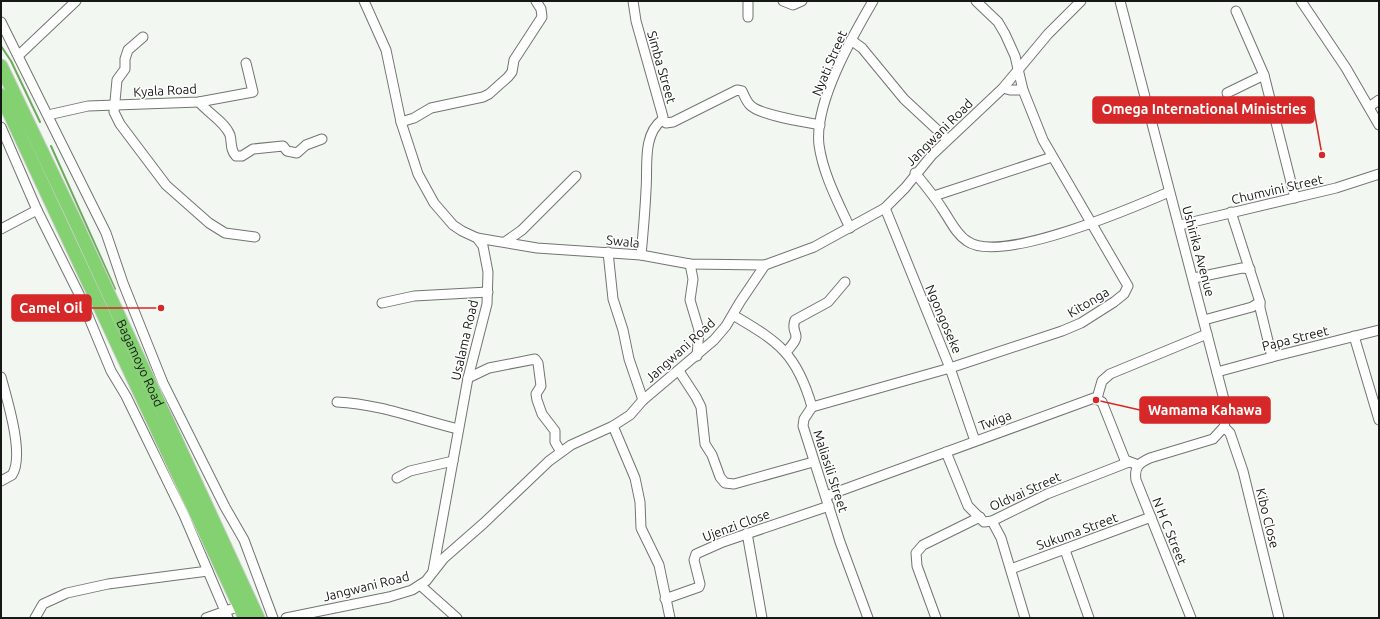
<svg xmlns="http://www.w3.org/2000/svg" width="1380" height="619" viewBox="0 0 1380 619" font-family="Ubuntu,sans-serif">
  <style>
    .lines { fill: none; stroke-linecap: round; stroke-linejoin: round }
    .stream { stroke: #6cab5d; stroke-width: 2 }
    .minor-casing { stroke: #717570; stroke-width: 11 }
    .highway-casing { stroke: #d0d1d0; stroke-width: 15 }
    .minor { stroke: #fff; stroke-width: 9 }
    .highway { stroke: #83d170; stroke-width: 13 }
    .labels { text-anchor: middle; stroke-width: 3; stroke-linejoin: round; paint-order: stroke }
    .street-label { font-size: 13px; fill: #161815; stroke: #fff }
    .leader { fill: none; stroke: #d62828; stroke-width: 1.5 }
    .callout-dot { fill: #d62828; stroke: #fff; stroke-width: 1.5 }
    .callout { fill: #d62828; stroke: #d62828; stroke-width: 1.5 }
    .callout-label { font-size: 14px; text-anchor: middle; font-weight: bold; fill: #fff }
  </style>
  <rect width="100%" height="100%" fill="#f2f7f1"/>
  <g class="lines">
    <g class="stream">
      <polyline points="1,46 11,61 40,122"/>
      <polyline points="51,146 115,289"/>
    </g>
    <g class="minor-casing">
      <g id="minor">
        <polyline points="364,1 386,50 401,122 418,174 434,203 453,225 462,231 477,238 483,246 488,272 487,304 468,378 433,571"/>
        <path d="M633,1L636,21L663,117L662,120C642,135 648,168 646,190C645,212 643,234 641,255"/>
        <polyline points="783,1 793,5 802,1"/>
        <path d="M1120,1C1156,138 1191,275 1227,411L1224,427L1213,439L1150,458C1139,463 1134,467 1136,480L1191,618"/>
        <polyline points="1301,1 1346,68 1379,125"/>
        <polyline points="1236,11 1264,75 1295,198"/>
        <polyline points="748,17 748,1"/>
        <polyline points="1,22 106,233 123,283 163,383 225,507 244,540 273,618"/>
        <polyline points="143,37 128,50 125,59 125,69 117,80 114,112 120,124 166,185 209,223 225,233 255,237"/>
        <polyline points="851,40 862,48 904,99 947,139"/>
        <polyline points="19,55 76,1"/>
        <polyline points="1003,88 1010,90 1023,90"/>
        <polyline points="1227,93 1264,75"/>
        <path d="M199,102C208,113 225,122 230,135C232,143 230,150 236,156H242L253,149L283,146L287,151L297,153L306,145L322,139"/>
        <polyline points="1369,107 1379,100"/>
        <polyline points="48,115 88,106 199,102 253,92 246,63"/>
        <path d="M662,120L666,123L673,122L737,90L742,91C744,95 746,101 750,105C759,115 805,122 820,125"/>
        <polyline points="401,122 414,118 431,108 483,97 489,94 508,77 512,72 514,60 542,17 541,9 536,1"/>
        <polyline points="1,127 37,210 79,294 111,371 126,396 184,515 228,618"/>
        <path d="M915,173C925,185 935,197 943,210C950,220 956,234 967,241C1000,265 1132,208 1169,192"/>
        <polyline points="934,196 1052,157"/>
        <polyline points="885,208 950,368 975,441"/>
        <polyline points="1231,212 1260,302 1260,308 1272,357"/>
        <polyline points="1180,225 1336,188 1379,174"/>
        <path d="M850,228C838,202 823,174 819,145C814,103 852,37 873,1"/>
        <polyline points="1,229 37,210"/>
        <polyline points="477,238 537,248 641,255 690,264 765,265"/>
        <polyline points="505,242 522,230 576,176"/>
        <polyline points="608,252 613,299 623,330 629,359 643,400"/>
        <polyline points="690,264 693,279 690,300 699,330 697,356"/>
        <polyline points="1194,278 1242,268 1250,269"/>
        <polyline points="382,303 414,296 488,292"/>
        <path d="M733,315C779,342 797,354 812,407L804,419L803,426L840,542L868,618"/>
        <polyline points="1204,320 1252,307 1260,302"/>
        <polyline points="1354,336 1379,420"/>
        <path d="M786,352C806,331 789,336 795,320L828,302L845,282"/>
        <polyline points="679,371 696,397 701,407 705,444 712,455 720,477 725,483 734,484 813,462"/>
        <polyline points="1217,372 1272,357 1379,330"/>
        <path d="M1,377C7,399 25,456 12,475L1,481"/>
        <polyline points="468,378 489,368 535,359 538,363 541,386 536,394 537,400 542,414 555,431 555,442 561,452"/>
        <polyline points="1097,398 1102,381 1110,374 1207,334"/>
        <path d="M337,402C379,404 417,419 458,429"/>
        <polyline points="812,407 950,368 1062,331 1081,323 1114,302 1124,294 1128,286 1043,140 1023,90 1015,56 1005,34 998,22 976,1"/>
        <polyline points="613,426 635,478 640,502 641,528 659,565 670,618"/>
        <polyline points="1224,427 1230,433 1243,471 1279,618"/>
        <polyline points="946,452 968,506 984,522 992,521 1047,494 1129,462"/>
        <polyline points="397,478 410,471 453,461"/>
        <polyline points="826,496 1094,398 1102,402 1125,460 1138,465"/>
        <polyline points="992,521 1001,538 1025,618"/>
        <polyline points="747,533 762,618"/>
        <polyline points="1065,550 1089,618"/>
        <polyline points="1011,569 1151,517"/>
        <polyline points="420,585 457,618"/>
        <polyline points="665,599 699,587 700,584 694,560 696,554 723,542 829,506"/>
        <polyline points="35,618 43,604 67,593 108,584 208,571"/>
        <polyline points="206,618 240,606"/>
        <polyline points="286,618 389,597 412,590 426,581 444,558 484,523 549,461 571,445 613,426 630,415 643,400 714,340 726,326 740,302 765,265 814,247 885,208 905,188 932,155 1003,88 1048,34 1081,1"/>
        <polyline points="936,618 917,566 916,553 923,545 980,517"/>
      </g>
    </g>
    <g class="highway-casing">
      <g id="highway">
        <path id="s1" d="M1,66L76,223L258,618"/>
        <polyline points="1,95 245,618"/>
      </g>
    </g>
    <use href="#minor" class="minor"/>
    <use href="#highway" class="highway"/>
  </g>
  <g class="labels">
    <g class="street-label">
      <text transform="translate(829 63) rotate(-67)" y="5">Nyati Street</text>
      <text transform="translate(662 67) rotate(74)" y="5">Simba Street</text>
      <text transform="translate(165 90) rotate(-3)" y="5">Kyala Road</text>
      <text transform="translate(939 132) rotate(-45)" y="5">Jangwani Road</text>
      <text transform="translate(1277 189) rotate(-13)" y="5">Chumvini Street</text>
      <text transform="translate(623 241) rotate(6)" y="5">Swala</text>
      <text transform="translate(1199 251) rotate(75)" y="5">Ushirika Avenue</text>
      <text transform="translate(1088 302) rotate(-31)" y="5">Kitonga</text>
      <text transform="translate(944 319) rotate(67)" y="5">Ngongoseke</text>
      <text transform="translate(1295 338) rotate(-14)" y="5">Papa Street</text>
      <text transform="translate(464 340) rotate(-77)" y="5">Usalama Road</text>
      <text transform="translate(680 350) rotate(-42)" y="5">Jangwani Road</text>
      <text dy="5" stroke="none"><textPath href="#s1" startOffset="328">Bagamoyo Road</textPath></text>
      <text transform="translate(995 420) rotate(-21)" y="5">Twiga</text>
      <text transform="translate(831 471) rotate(72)" y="5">Maliasili Street</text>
      <text transform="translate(1025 491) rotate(-24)" y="5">Oldvai Street</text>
      <text transform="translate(1268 518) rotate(76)" y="5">Kibo Close</text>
      <text transform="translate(736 525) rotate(-20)" y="5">Ujenzi Close</text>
      <text transform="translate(1077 531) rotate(-20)" y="5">Sukuma Street</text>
      <text transform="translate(1170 531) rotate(68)" y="5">N H C Street</text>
      <text transform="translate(366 586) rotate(-14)" y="5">Jangwani Road</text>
    </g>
  </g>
  <path class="leader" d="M1322 155L1314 110M161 308L91 308M1096 400L1140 410"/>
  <g class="callout-dot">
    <circle cx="1322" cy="155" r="4"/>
    <circle cx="161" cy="308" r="4"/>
    <circle cx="1096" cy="400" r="4"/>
  </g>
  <g class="callout">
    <rect x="1093" y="97" width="221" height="26" rx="4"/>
    <rect x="12" y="295" width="79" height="26" rx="4"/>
    <rect x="1140" y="397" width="130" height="26" rx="4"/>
  </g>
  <g class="callout-label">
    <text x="1204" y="114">Omega International Ministries</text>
    <text x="51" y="313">Camel Oil</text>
    <text x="1205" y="415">Wamama Kahawa</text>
  </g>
  <rect width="1380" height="619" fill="none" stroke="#161815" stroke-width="4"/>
</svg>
